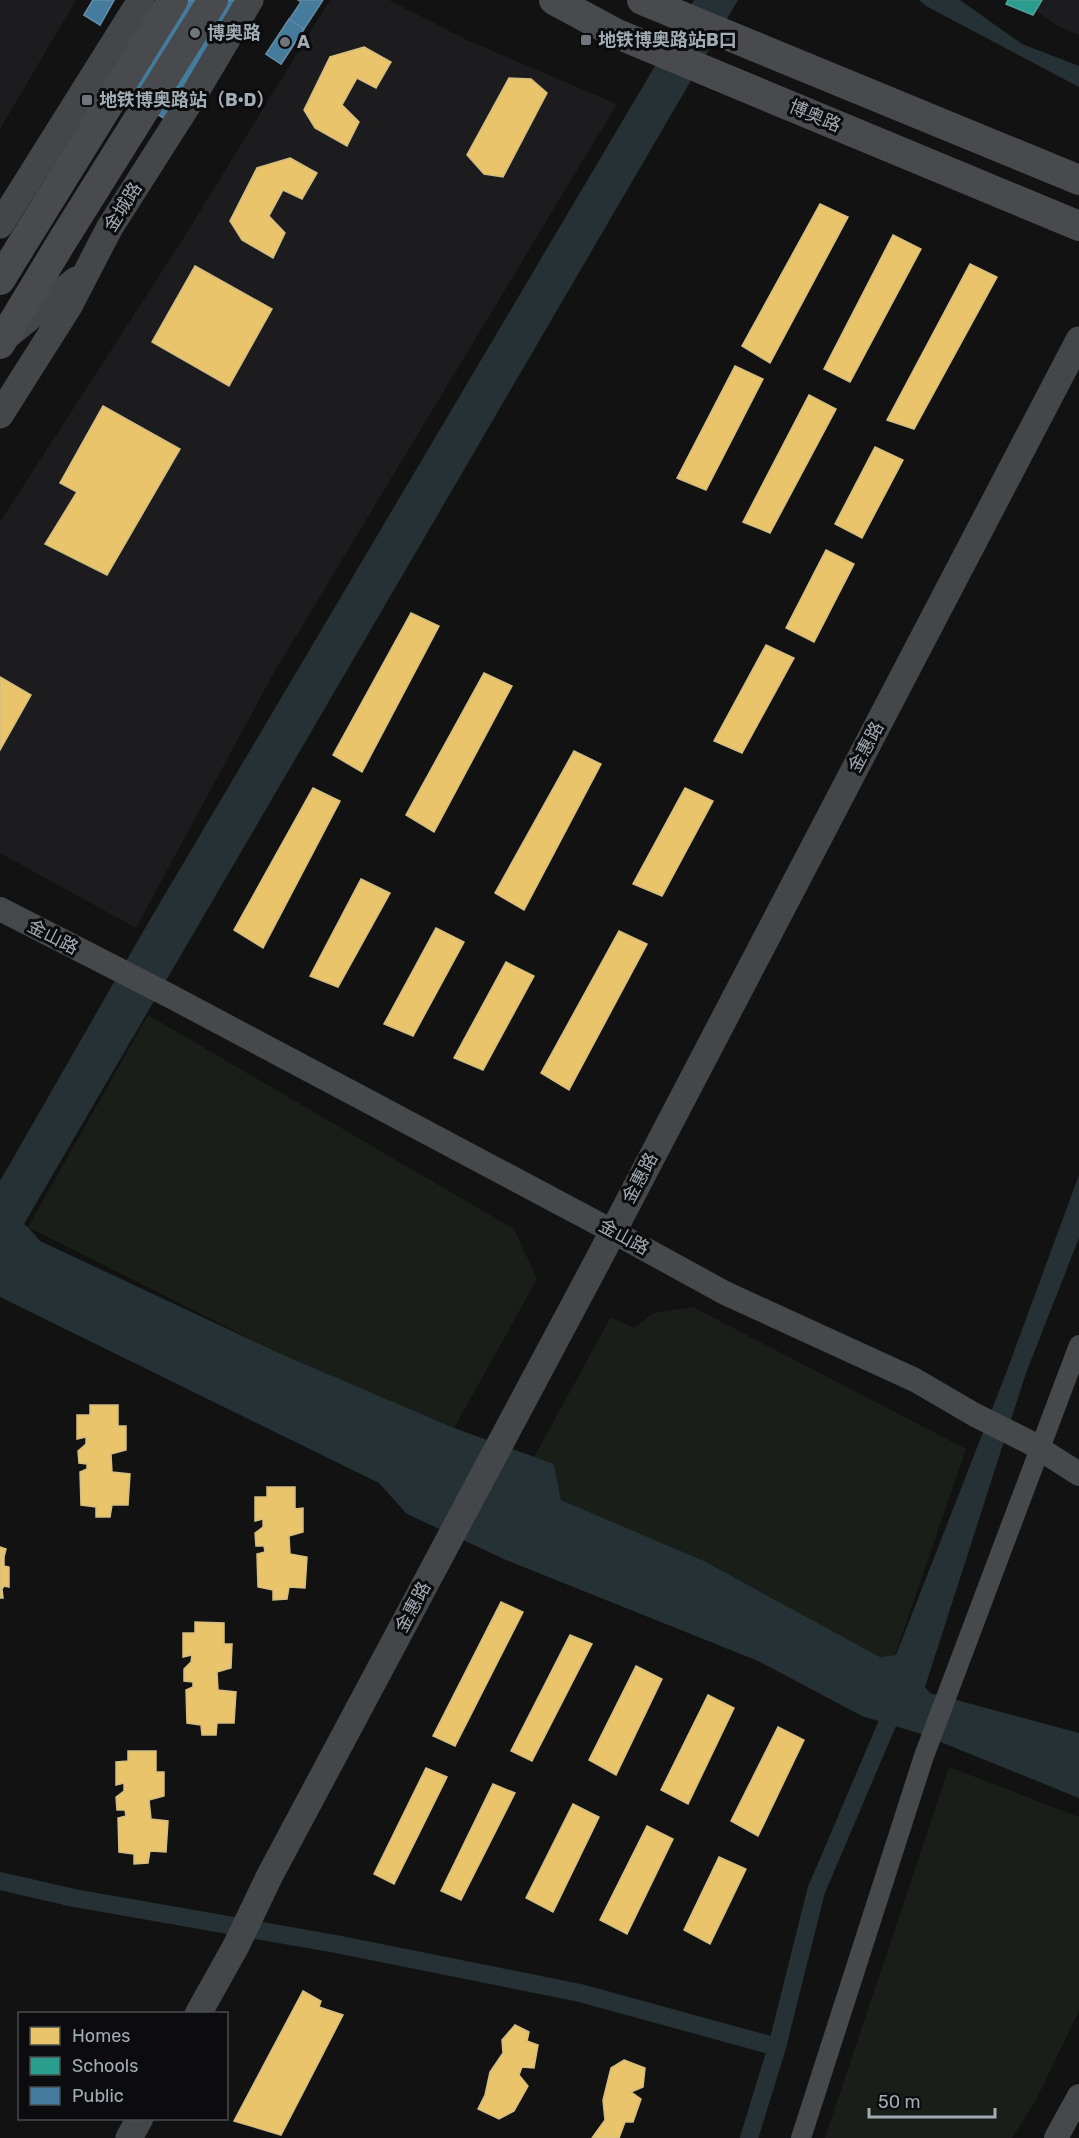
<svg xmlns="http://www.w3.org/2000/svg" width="1079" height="2138" viewBox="0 0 1079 2138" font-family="Rubik,'Noto Sans SC',sans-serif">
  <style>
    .built { fill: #1c1c1e }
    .green { fill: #191f18 }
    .water { fill: #253134 }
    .homes { fill: #e9c46a; stroke: #d4bd80; stroke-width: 1.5 }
    .schools { fill: #2a9d8f; stroke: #4ea29a; stroke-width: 1.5 }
    .public { fill: #457b9d; stroke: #618aa4; stroke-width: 1.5 }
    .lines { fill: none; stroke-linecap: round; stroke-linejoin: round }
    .canal { stroke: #253134; stroke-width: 18 }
    .minor { stroke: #46494b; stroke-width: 20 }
    .tertiary { stroke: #46494b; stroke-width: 24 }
    .secondary { stroke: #444749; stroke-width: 27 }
    .primary { stroke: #484a4d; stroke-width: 30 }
    .poi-dot { fill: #70767b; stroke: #0c0c0e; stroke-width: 2 }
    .labels { text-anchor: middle; stroke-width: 6; stroke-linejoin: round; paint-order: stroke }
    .poi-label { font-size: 18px; font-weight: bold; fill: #a2acb4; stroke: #0c0c0e; text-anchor: start }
    .street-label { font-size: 18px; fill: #a2acb4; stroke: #0c0c0e }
  </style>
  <rect width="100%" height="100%" fill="#121212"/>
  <g class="built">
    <polygon points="0,0 76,0 0,129"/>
    <polygon points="330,0 389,0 469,41 617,104 272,676 136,928 0,853 0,522 181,242"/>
    <polygon points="1020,0 1079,0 1079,35 1061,28"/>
  </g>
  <g class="green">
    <polygon points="148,1015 514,1229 537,1279 454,1428 281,1354 28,1227"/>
    <polygon points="693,1307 966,1449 895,1655 880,1657 704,1561 561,1500 554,1464 534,1457 611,1317 634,1328 654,1313"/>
    <polygon points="949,1767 1079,1817 1079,2011 1036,2100 1012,2138 825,2138"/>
  </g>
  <g class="water">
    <polygon points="694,0 738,0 24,1224 28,1227 40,1241 281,1354 454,1428 554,1464 561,1500 704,1561 880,1657 896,1655 1005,1376 1079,1175 1079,1238 1026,1373 925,1687 930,1693 1079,1733 1079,1798 918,1733 862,1716 758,1661 506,1560 407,1514 379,1483 0,1297 0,1181 148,923"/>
    <polygon points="919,0 960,0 1022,44 1079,66 1079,87 926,6"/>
  </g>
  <g class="homes">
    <polygon points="364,47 391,62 376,88 357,78 342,105 359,122 347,146 315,128 304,110 330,57"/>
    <polygon points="509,78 531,79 547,93 503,177 484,174 467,155"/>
    <polygon points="290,158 317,173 302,199 283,190 269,216 285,233 273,258 242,240 230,221 257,168"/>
    <polygon points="820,204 848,217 770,363 742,346"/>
    <polygon points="893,235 921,249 850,382 824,369"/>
    <polygon points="970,264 997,277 914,429 887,420"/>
    <polygon points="195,266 272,309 229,386 152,342"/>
    <polygon points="735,366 763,379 706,490 677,478"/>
    <polygon points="809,395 836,409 770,533 743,522"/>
    <polygon points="103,406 180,449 107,575 45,544 77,492 60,483"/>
    <polygon points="875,447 903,460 862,538 835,524"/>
    <polygon points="826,550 854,564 814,642 786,628"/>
    <polygon points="411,613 439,626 362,772 333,755"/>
    <polygon points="766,645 794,658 742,753 714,741"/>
    <polygon points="484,673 512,686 434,832 406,815"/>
    <polygon points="0,677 31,695 0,750"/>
    <polygon points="574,751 601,764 524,910 495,893"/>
    <polygon points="313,788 340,801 263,948 234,930"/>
    <polygon points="685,788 713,801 662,896 633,884"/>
    <polygon points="361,879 390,893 338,987 310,976"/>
    <polygon points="436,928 464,942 413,1036 384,1024"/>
    <polygon points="619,931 647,944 569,1090 541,1073"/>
    <polygon points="506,962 534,976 483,1070 454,1058"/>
    <polygon points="90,1405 118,1405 118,1426 126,1426 126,1450 111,1454 112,1472 130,1474 128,1505 112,1505 110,1517 96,1517 96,1507 81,1505 80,1472 87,1469 87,1464 79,1463 78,1451 86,1444 86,1437 77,1439 77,1415 90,1415"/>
    <polygon points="267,1487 295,1487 295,1509 303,1508 303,1532 289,1536 290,1554 307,1557 305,1588 289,1587 287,1599 273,1600 273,1590 258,1587 257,1554 265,1552 264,1546 256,1546 255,1533 263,1527 263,1519 255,1521 255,1497 267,1497"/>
    <polygon points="0,1547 6,1549 4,1557 4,1566 9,1567 9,1587 4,1586 2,1589 3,1598 0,1598"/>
    <polygon points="501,1602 523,1612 455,1746 433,1736"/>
    <polygon points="195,1622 224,1623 224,1644 232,1644 231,1668 217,1672 218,1690 236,1692 234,1723 217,1723 216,1735 202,1735 201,1725 187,1723 186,1690 193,1687 193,1682 184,1681 184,1669 191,1662 192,1655 183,1657 183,1633 195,1633"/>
    <polygon points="570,1635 592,1644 532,1761 511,1751"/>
    <polygon points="636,1666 662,1679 616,1775 589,1760"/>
    <polygon points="708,1695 734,1708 688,1804 661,1790"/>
    <polygon points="778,1727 804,1740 758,1836 731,1821"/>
    <polygon points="128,1751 156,1751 156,1772 164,1772 164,1796 149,1800 151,1819 168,1821 166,1852 150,1851 148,1863 134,1864 134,1854 119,1852 118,1818 126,1816 125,1810 117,1810 116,1797 124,1791 124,1783 116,1785 116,1762 128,1761"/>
    <polygon points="426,1768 447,1777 394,1884 374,1874"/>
    <polygon points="493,1784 515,1793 461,1900 441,1891"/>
    <polygon points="573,1804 599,1817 553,1912 526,1898"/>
    <polygon points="647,1826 673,1839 627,1934 600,1920"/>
    <polygon points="719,1857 746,1869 710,1944 684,1930"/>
    <polygon points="303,1991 321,2001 319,2007 343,2015 281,2135 234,2121"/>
    <polygon points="515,2025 529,2032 527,2041 538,2045 534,2068 522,2067 519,2075 528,2086 514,2111 499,2119 478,2109 485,2095 490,2072 503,2053 502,2040"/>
    <polygon points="624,2060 645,2068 643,2087 631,2092 641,2099 633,2122 625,2122 619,2138 592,2138 605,2120 603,2100 611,2068"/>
  </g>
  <polygon class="schools" points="1008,0 1042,0 1033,15 1006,4"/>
  <g class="public">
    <polygon points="93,0 114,0 100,25 84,15"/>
    <polygon points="93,0 114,0 100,25 84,15"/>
    <polygon points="183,0 247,0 175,125 122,93"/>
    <polygon points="298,0 323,0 281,64 266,54 301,2"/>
    <polygon points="289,19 304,29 281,64 266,54"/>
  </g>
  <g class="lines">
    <g class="canal">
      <polyline points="0,1881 74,1898 336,1944 580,1993 777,2047"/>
      <polyline points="749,2138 777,2047 816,1891 896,1703"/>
    </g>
    <polyline class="minor" points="801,2138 924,1756 1079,1345"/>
    <g class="tertiary">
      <polyline points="0,909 170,996 612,1231 725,1293 915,1380 975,1415 1029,1442 1079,1474"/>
      <polyline points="1056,2138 1079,2096"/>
    </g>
    <g class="secondary">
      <polyline points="0,225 141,0"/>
      <polyline points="8,335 76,280"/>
      <polyline points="0,415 69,306 110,227 194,95 250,0"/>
      <polyline points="198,2014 236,1946 269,1877 596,1264 1079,340"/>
      <polyline points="129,2138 140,2118"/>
    </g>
    <g class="primary">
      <polyline points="554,0 615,33 1079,226"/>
      <polyline points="642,0 1079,180"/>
      <polyline points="0,280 173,0"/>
      <polyline points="0,344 61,243 213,0"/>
    </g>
  </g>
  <g class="poi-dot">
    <circle cx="195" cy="33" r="6"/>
    <rect x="580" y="34" width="12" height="12" rx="3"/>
    <circle cx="285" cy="42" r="6"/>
    <rect x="81" y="94" width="12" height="12" rx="3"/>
  </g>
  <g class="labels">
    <g class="poi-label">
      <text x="207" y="39">博奥路</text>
      <text x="598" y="46">地铁博奥路站B口</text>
      <text x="297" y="48">A</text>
      <text x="99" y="106">地铁博奥路站（B·D）</text>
    </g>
    <g class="street-label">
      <text transform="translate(815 116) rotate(23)" y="6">博奥路</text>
      <text transform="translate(123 207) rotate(-58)" y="6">金城路</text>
      <text transform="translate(866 747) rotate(-62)" y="6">金惠路</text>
      <text transform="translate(53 937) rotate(27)" y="6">金山路</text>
      <text transform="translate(640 1178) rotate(-62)" y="6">金惠路</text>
      <text transform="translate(624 1237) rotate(29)" y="6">金山路</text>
      <text transform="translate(413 1607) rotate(-62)" y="6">金惠路</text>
    </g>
  </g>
  <rect x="18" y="2012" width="210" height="108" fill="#0c0c0e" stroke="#484c50" stroke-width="1.5"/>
  <rect x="30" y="2027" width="30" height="18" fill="#e9c46a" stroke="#484c50" stroke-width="1.5"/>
  <text x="72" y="2042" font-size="18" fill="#a2acb4">Homes</text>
  <rect x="30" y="2057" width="30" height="18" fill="#2a9d8f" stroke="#484c50" stroke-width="1.5"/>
  <text x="72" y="2072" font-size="18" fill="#a2acb4">Schools</text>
  <rect x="30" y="2087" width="30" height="18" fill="#457b9d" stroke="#484c50" stroke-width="1.5"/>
  <text x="72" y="2102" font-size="18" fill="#a2acb4">Public</text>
  <path d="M869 2108v9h126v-9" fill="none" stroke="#a2acb4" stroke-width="3"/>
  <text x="878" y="2108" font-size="18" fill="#a2acb4" stroke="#0c0c0e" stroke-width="4.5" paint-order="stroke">50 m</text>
</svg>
